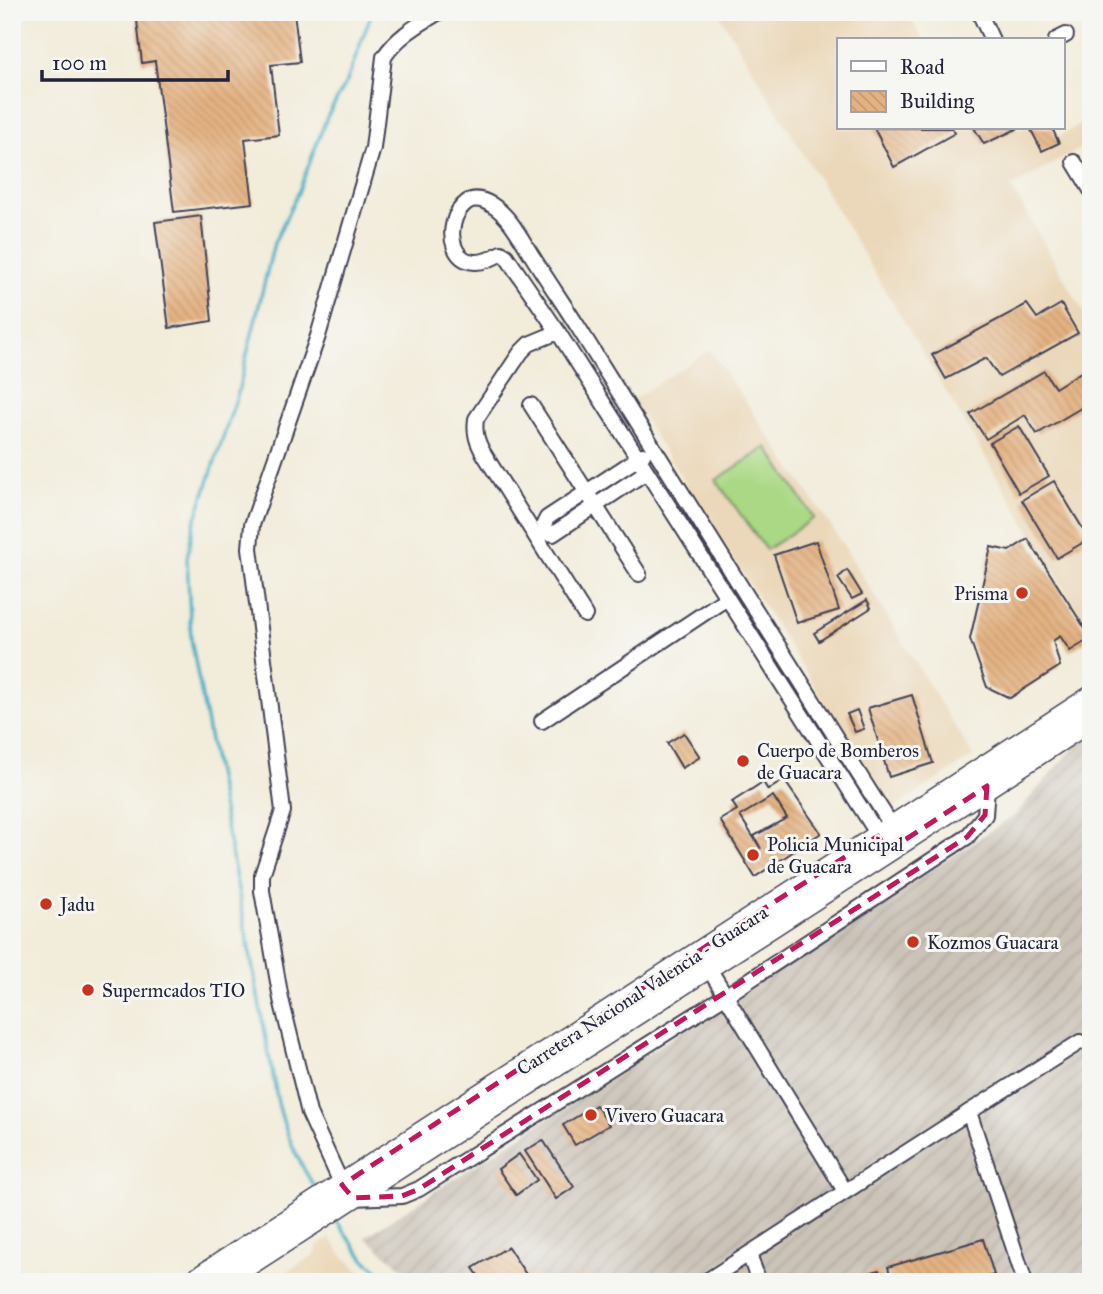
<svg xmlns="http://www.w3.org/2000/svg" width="1103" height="1294" viewBox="0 0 1103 1294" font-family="'IM FELL Great Primer',serif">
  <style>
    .built { fill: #ebd8ba }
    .industrial { fill: url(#industrial-furrows) }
    .garden { fill: #aad884; stroke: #667d60; stroke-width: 2 }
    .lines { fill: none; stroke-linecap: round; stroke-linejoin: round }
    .stream { stroke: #46aec5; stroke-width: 3.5 }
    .building { fill: url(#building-back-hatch); fill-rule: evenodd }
    .street-casing { stroke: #414053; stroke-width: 18 }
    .secondary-casing { stroke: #414053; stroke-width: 24 }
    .street { stroke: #fff; stroke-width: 14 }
    .secondary { stroke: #fff; stroke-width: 21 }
    .marked { fill: none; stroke: #c2185b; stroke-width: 5; stroke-dasharray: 14 9; stroke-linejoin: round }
    .poi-dot { fill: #c8321e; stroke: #f6f6f2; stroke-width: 2.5 }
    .labels { text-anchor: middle; stroke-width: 6; stroke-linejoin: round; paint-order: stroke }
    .poi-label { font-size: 19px; fill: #22223b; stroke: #f6f6f2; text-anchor: start }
    .street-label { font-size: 19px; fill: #22223b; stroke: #f6f6f2 }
  </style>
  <defs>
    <pattern id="industrial-furrows" width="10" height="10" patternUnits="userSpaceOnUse" patternTransform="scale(1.75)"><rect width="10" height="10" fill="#cbc3b8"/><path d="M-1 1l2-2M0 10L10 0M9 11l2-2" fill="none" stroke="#aea79f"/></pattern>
    <pattern id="building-back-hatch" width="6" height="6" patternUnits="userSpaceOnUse" patternTransform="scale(1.75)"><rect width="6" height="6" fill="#e4b282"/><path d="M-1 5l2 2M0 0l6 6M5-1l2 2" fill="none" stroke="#c39971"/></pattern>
  </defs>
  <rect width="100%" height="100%" fill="#f6f6f2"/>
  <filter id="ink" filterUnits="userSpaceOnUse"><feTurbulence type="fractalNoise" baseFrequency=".0143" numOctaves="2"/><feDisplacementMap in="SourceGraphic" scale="14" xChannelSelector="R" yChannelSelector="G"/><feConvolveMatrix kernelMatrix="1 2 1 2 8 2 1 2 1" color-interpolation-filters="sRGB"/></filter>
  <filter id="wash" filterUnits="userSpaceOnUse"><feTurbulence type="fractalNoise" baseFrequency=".00686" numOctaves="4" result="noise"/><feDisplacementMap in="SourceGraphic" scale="28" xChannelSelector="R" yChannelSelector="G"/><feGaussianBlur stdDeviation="1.57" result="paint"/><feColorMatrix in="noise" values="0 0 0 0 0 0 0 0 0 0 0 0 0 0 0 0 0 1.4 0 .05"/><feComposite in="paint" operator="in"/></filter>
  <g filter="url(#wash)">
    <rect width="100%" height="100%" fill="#f2ecda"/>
    <g class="built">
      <polygon points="718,12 907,12 923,40 839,40 839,128 1052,128 1057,137 1091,119 1091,143 1011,187 1091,324 1091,633"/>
      <polygon points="710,350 835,532 973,756 893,809 632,400"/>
      <polygon points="330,1238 341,1254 371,1282 271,1282 315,1254 318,1245"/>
    </g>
    <polygon class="industrial" points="1091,734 1091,1011 1077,1020 1091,1067 1091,1282 419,1282 365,1237 1014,816 1081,740"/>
    <polygon class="garden" points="767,447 814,518 766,550 716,480"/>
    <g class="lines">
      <g class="stream">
        <path d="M318,1192C299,1164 286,1136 278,1103L191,639L187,558L193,527L237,396L274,243L298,193L327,117L347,81L372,12"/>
        <polyline points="335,1219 364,1259 392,1282"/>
      </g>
    </g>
    <g id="blocks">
      <g class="building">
        <polygon points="136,12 294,12 300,62 271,65 279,135 245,139 253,203 174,212 155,61 142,63"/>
        <polygon points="874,128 952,128 955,133 894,167"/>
        <polygon points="974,128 1019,128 984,144"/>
        <polygon points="1030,128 1052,128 1059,143 1042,151"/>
        <polygon points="201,216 212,321 169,328 155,222"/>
        <polygon points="1027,304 1037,318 1061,304 1078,333 999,377 986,358 946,379 932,355"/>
        <polygon points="1091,366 1091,402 1037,434 1025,415 986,439 970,414 1044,371 1055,388"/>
        <polygon points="1019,426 1049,476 1019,493 990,443"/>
        <polygon points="1054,481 1089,539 1057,558 1022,500"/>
        <polygon points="1028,539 1091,638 1070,651 1060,636 1053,641 1060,666 1010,698 987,687 970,639 991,547 1009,551"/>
        <polygon points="816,541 839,610 797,623 774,555"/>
        <polygon points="847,570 862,594 852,599 838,578"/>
        <polygon points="867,600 871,608 819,641 814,633"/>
        <polygon points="912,695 933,763 889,777 868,708"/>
        <polygon points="857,710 864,729 855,732 847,714"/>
        <polygon points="684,733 700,757 682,768 667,743"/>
        <path d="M784,780L821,833L755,877L720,820L737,810L732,802L763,782L768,790ZM773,796L787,818L754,836L761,849L740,816Z"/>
        <polygon points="596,1105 609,1125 575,1145 563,1125"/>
        <polygon points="543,1140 574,1187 556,1199 525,1151"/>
        <polygon points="519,1154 537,1180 516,1195 498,1169"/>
        <polygon points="983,1239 994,1275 972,1282 892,1282 888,1267"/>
        <polygon points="508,1247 531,1282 483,1282 473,1268"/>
        <polygon points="879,1270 883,1282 842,1282 842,1281"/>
        <polygon points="575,1277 577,1277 586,1282 564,1282"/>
      </g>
    </g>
  </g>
  <g filter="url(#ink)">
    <use href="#blocks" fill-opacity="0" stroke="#414053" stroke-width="2"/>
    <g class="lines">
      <g class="street-casing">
        <g id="street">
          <path d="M439,12C418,25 398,36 384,57L373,148L318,336L252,525L250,548L283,811L262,875V891L281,999L309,1113L342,1185L353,1198L402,1196L419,1189L736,989L967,837L985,815L987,786"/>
          <polyline points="979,12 992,40"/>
          <polyline points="1056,40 1066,35"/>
          <polyline points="1074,162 1091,190"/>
          <path d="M558,332L529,344L521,352L476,419C474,433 477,442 484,454L585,615"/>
          <polyline points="531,405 639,574"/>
          <polyline points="643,455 547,518 544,524 548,533 553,534 646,472"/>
          <polyline points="542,721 727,598"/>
          <path d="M882,841L558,332L506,256L501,253C451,285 439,223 467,202C475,197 484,200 492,205C511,217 522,241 534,259C549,283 565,306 580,330C645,435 711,539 777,644C817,706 855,770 896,832"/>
          <polyline points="705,962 845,1191"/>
          <polyline points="969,1112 1080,1042"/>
          <polyline points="749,1254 759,1282"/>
          <polyline points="705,1282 969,1112 1025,1282"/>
        </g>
      </g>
      <g class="secondary-casing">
        <g id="secondary">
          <polyline points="192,1282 1091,697"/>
          <polyline points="222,1282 1091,720"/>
        </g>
      </g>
      <use href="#street" class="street"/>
      <use href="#secondary" class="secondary"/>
    </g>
  </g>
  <path class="marked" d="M987,786L985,815L967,837L419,1189L402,1196L353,1198L342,1185L746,920L878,836L888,851Z"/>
  <g class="poi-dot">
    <circle cx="1022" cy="593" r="7"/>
    <circle cx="743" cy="761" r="7"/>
    <circle cx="753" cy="855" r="7"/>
    <circle cx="46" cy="904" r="7"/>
    <circle cx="913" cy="942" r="7"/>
    <circle cx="88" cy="990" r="7"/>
    <circle cx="591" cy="1115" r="7"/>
  </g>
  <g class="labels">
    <g class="poi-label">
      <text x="1008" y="600" text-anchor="end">Prisma</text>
      <text x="757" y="757">Cuerpo de Bomberos<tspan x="757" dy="22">de Guacara</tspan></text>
      <text x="767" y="851">Policia Municipal<tspan x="767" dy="22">de Guacara</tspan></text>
      <text x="60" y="911">Jadu</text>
      <text x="927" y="949">Kozmos Guacara</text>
      <text x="102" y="997">Supermcados TIO</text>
      <text x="605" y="1122">Vivero Guacara</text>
    </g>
    <g class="street-label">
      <text transform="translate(642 990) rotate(-33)" y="7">Carretera Nacional Valencia - Guacara</text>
    </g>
  </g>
  <rect width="1103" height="1294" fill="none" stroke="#f6f6f2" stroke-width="42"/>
  <rect x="837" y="38" width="228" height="91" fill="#f6f6f2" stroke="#a1a1a9" stroke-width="2"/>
  <rect x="851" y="61" width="35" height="10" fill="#ffffff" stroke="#a1a1a9" stroke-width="2"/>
  <text x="900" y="74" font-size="21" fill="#22223b">Road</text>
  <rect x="851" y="91" width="35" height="21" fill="url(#building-back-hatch)" stroke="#a1a1a9" stroke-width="2"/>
  <text x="900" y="108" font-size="21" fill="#22223b">Building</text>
  <path d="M42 70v10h186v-10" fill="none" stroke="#22223b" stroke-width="3.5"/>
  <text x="52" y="70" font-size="21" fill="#22223b" stroke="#f6f6f2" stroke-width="5" paint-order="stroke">100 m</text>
</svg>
